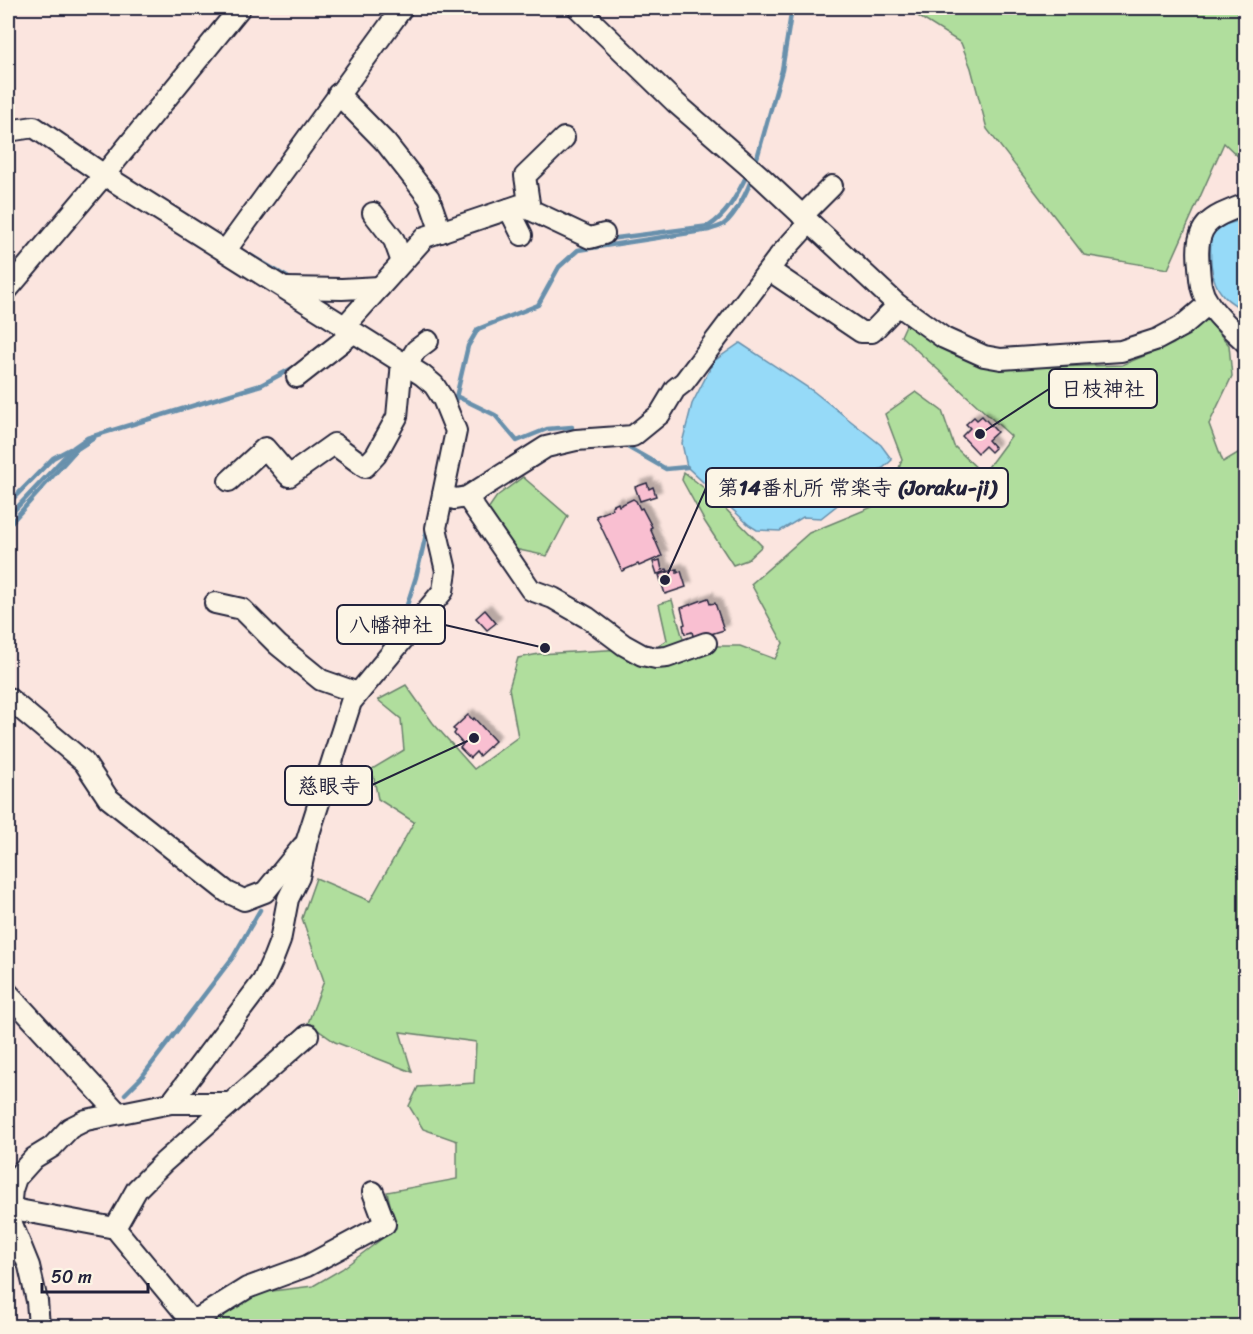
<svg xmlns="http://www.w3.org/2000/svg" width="1253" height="1334" viewBox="0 0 1253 1334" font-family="Sriracha,'Klee One',sans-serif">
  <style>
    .green { fill: #b0de9d; stroke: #69806c; stroke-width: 1.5 }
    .water { fill: #96daf8; stroke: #6890ac; stroke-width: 1.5 }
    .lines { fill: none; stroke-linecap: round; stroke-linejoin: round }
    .stream { stroke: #6890ac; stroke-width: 4.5 }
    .building { fill: #f9bfd1; stroke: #22223b; stroke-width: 1.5; filter: url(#shadow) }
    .minor-casing { stroke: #22223b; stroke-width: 24 }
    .minor { stroke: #fcf5e5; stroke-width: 20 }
    .leader { fill: none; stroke: #22223b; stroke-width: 2 }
    .callout-dot { fill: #22223b; stroke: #fcf5e5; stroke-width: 2 }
    .callout { fill: #fcf5e5; stroke: #22223b; stroke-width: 2 }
    .callout-label { font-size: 21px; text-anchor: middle; font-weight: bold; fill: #22223b }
  </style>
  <defs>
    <filter id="shadow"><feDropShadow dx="5.5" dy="-5.5" stdDeviation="1.5" flood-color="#0004"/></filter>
  </defs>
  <rect width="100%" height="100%" fill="#fbe5df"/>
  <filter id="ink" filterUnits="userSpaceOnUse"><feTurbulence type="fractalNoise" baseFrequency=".0167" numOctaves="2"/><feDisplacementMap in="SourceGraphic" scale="12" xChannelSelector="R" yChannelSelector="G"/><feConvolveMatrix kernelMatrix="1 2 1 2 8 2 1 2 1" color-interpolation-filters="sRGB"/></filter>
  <g filter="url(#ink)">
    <g class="green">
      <polygon points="905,8 1245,8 1245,163 1224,143 1168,269 1084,255 987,129 971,68 961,43"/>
      <polygon points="1207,319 1229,345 1232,376 1209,424 1223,462 1246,448 1245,1326 196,1326 264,1292 313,1286 342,1269 396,1228 387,1192 457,1179 457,1141 423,1129 409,1106 418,1087 474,1083 476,1042 400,1032 412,1072 335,1042 308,1023 324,981 302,918 316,878 370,901 414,822 378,799 372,769 404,750 401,719 378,700 406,685 433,723 474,769 518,737 509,688 518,658 539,654 657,647 667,640 659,604 672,600 685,646 740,646 775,659 783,643 751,584 809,533 889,500 902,459 885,414 916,392 942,411 954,446 983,474 1011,436 901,336 906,325 962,358 1012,368 1122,365 1173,344"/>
      <polygon points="684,472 709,492 762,546 747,560 733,565 705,522 682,480"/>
      <polygon points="523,477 568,516 547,556 510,548 488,509 497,496"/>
    </g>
    <g class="water">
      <path d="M1245,219V311C1238,306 1228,302 1222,294C1209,279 1210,252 1211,233L1220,226Z"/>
      <polygon points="740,343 813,391 881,445 892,460 883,468 852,480 845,499 821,518 803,517 780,531 757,530 749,525 687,467 682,443 692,404 714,361"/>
    </g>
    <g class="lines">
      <g class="stream">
        <polyline points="755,165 782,70 792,8"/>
        <path d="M609,239L709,226C729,213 737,194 748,173"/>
        <polyline points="248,254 292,280"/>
        <polyline points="456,396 495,415 517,441 547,429 572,427"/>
        <path d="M454,406L468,346L478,329L538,305L559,267L578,250L709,230C714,228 720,227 724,224C735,216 749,189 752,176"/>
        <polyline points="624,445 666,469 687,467"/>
        <polyline points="8,504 53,458 70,449"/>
        <polyline points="8,517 74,447 87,438 261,385 298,365"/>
        <polyline points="8,526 77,449 94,438"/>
        <polyline points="398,633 416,577 428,526"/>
        <polyline points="125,1094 141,1078 233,957 260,910"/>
      </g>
    </g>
    <g class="building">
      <polygon points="982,416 997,432 988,440 995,448 991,452 985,446 978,453 962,436 970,428 966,424 974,417 977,420"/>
      <polygon points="647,483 649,489 653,487 656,496 640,501 635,487"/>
      <polygon points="633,499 636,501 640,509 642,508 652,527 650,528 662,556 639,566 638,564 622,571 596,516 613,509 612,506 618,503 619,506"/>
      <polygon points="660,560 662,570 667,569 668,571 657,574 653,562"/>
      <polygon points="677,569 677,573 681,571 686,587 665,594 659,575"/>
      <polygon points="708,598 710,604 715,603 724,630 694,639 692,632 685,634 683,625 685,624 681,608"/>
      <polygon points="485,610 496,623 487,630 476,618"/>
      <polygon points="468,715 473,720 474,718 495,741 479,756 476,752 470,758 460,748 463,744 454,734 456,731 453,729"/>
    </g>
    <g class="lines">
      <g class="minor-casing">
        <g id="minor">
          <polyline points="578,8 676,103 760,176 898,305 944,338 984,356 1001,359 1121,351 1158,339 1182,326 1208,304"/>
          <polyline points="338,94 386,143 429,198 441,232"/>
          <polyline points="8,131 34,127 104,175 422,375 434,385 443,399 456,431 436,528 446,571 443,591 351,702 307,840 299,877 288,899 280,941 273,959 263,981 171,1103 86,1120 70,1128 52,1147 34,1158 16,1178 12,1190 10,1209 12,1224 29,1266 37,1301 39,1326"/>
          <path d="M1246,204C1210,218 1194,223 1199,266C1200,279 1200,291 1208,302C1217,317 1233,330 1246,343"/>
          <polyline points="509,209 522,235"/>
          <polyline points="530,210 525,176 564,138"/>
          <polyline points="373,213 394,240 402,262"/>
          <polyline points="802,216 832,186"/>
          <polyline points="226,250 402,8"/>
          <polyline points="769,270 861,332 872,332 898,305"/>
          <polyline points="287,288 342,289 380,287"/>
          <polyline points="8,289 104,175 240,8"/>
          <polyline points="344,327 425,237 520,205 590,238 604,234"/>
          <polyline points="406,366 416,350 428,341"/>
          <polyline points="297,377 353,333"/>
          <polyline points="229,481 265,448 289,476 334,444 365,467 376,455 397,417 402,362"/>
          <polyline points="443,495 455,499 467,497 546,447 576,440 633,436 660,414 675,389 684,382 780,255 809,223"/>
          <polyline points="467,497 531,590 553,598 588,618 624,645 642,655 656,658 667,657 706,643"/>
          <polyline points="215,603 242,609 278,645 321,680 358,693"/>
          <polyline points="8,698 84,762 108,798 227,892 244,900 265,892 302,847"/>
          <polyline points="8,993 118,1113"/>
          <polyline points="171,1103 229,1103"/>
          <polyline points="8,1208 115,1228 189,1318 199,1318 247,1288 307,1266 385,1224 373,1192"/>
          <polyline points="115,1228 137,1189 164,1162 308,1035"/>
          <polyline points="8,1255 12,1224"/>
        </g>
      </g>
      <use href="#minor" class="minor"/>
    </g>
  </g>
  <path class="leader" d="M980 434L1049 389M665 580L706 488M545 648L445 625M474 738L372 785"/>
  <g class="callout-dot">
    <circle cx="980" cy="434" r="6"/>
    <circle cx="665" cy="580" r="6"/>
    <circle cx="545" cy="648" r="6"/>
    <circle cx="474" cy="738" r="6"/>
  </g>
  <g class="callout">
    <rect x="1049" y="369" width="108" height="39" rx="6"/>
    <rect x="706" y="468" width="302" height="39" rx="6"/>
    <rect x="337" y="605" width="108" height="39" rx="6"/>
    <rect x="285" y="766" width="87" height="39" rx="6"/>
  </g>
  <g class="callout-label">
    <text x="1103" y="396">日枝神社</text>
    <text x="857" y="495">第14番札所 常楽寺 (Joraku-ji)</text>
    <text x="391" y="632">八幡神社</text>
    <text x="329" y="793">慈眼寺</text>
  </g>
  <rect width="1253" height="1334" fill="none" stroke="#fcf5e5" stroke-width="30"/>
  <rect x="15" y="15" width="1223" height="1304" fill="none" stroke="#22223b" stroke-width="2" filter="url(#ink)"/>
  <path d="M42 1283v9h106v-9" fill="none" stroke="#22223b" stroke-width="3"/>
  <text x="51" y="1283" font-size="18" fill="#22223b" stroke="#fcf5e5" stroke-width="4.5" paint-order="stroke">50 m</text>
</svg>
